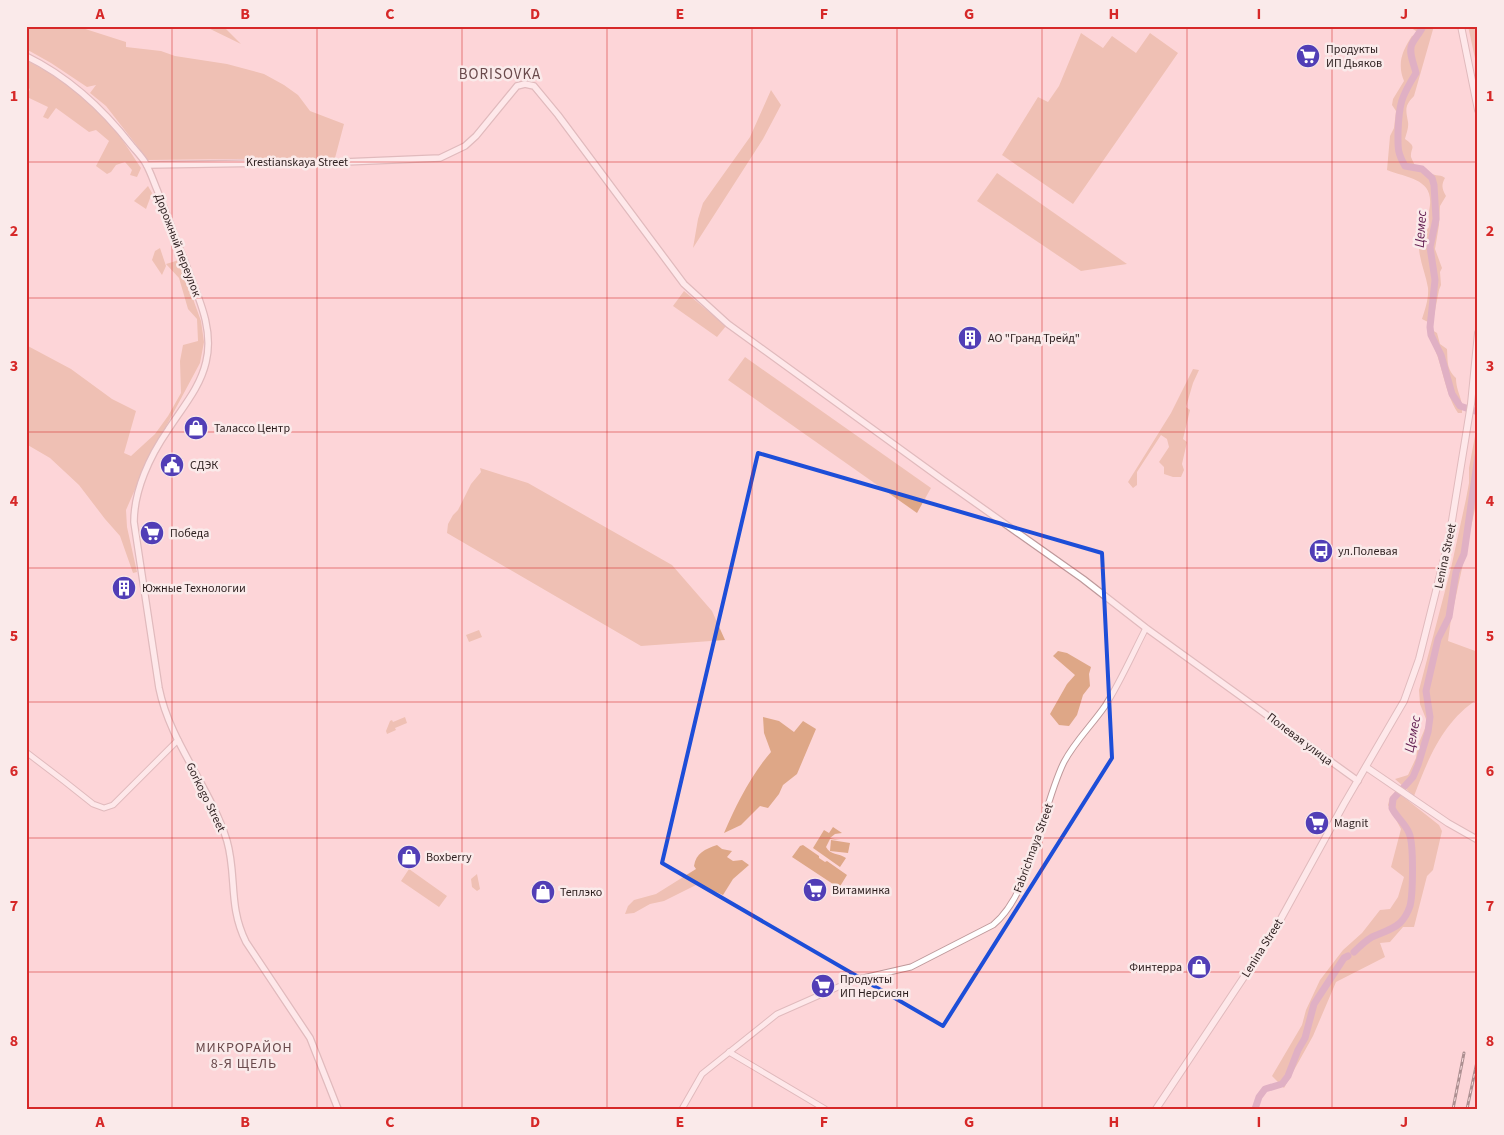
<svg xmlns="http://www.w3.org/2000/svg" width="1504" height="1135" viewBox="0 0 1504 1135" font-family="'Source Sans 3',sans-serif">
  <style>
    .green { fill: #dea787 }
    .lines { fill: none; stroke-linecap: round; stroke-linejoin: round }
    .river { stroke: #bd84ab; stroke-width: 7 }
    .tertiary-casing { stroke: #be999b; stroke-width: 7 }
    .secondary-casing { stroke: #be999b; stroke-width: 8 }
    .primary-casing { stroke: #be999b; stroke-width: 8 }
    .trunk-casing { stroke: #be999b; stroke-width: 8 }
    .tertiary { stroke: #fff; stroke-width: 5 }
    .secondary { stroke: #fff; stroke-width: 5.5 }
    .primary { stroke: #fff; stroke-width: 6 }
    .trunk { stroke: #fff; stroke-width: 6 }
    .rail-casing { stroke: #4c3a3a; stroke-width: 3 }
    .rail { stroke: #faeaea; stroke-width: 1; stroke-dasharray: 4; stroke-linecap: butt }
    .marked { fill: none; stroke: #1d4ed8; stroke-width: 4; stroke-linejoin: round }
    .grid { fill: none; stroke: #d62828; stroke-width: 1; stroke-opacity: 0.55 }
    .labels { text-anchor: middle; stroke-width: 5; stroke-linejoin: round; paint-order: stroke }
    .poi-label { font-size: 12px; fill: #2d1f1f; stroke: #faeaea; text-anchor: start }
    .street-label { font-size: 12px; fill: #2d1f1f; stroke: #faeaea }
    .water-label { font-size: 14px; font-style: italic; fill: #601b4f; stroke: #faeaea }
    .neighbourhood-label { font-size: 14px; letter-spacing: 1px; fill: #69494b; stroke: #faeaea }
    .quarter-label { font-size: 15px; letter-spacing: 1px; fill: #69494b; stroke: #faeaea }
    .neatline { fill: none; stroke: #d62828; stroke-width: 2 }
    .grid-label { font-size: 16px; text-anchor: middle; font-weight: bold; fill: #d62828 }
  </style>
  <rect width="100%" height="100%" fill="#fdd6d8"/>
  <g class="green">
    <polygon points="26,26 76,26 126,42 126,47 161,51 175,56 227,64 264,74 284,85 298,95 310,111 344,124 335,158 148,160 106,106 90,93 96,85 87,87 51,63 26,49"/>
    <polygon points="204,26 223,26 241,44"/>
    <path d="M1408,26H1434L1414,96C1404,106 1406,110 1408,122C1409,127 1406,135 1405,139C1418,148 1410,147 1411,157C1412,160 1415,165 1416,168L1421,170H1427C1434,178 1439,173 1445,178C1441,185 1442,189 1446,196L1440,206L1439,225L1435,249L1442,268L1440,272L1441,285L1439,290L1433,321L1428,322L1422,319C1425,310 1429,298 1428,288C1426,275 1420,262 1419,249L1427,240L1423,237C1424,234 1427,230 1429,227C1430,223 1428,216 1429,211C1436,179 1410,179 1387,170L1390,136L1394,128L1396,111L1392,105L1393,99L1404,81C1397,64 1402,51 1412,36L1417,34L1416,31Z"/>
    <polygon points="1468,26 1474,26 1478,45 1478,62 1476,63"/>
    <polygon points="1081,33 1103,48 1112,36 1136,53 1150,33 1178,53 1073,204 1002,155 1038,97 1048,102 1059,86"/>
    <path d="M26,60C53,74 81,92 102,114C117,130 129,150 141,168L137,177L130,175L132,170L125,162L116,165L111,172L107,174L96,166L109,141L96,130L89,132L56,108L48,119L43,117L48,107L27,97L30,89L26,86Z"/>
    <polygon points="771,90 781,105 763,139 693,248 698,219 703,203 750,137"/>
    <polygon points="997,173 1127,264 1081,271 977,201"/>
    <polygon points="148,186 152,193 146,209 134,201"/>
    <polygon points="160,248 166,266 162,275 152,260 155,251"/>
    <polygon points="179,260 201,321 204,342 200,363 147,462 126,510 127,527 137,572 133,573 120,536 105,519 79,485 50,458 26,444 26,345 71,369 112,399 136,411 124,453 131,456 155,434 168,416 181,393 180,361 183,345 198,341 197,319 188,309 179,278 166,264"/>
    <polygon points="684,291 726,326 717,337 673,306"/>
    <path d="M1432,330L1437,333L1440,344L1447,349C1448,361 1446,368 1456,378C1456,392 1463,397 1462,413H1458C1443,390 1443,362 1430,339Z"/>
    <polygon points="745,357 931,488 917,513 728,380"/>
    <polygon points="1193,369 1199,370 1193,383 1186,407 1190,410 1183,439 1187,442 1182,464 1184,470 1181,477 1173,477 1164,474 1164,467 1159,462 1169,447 1167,439 1161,435 1137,472 1137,485 1133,488 1128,482 1171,413"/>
    <path d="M1478,420V495L1451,619L1448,641L1478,652V699C1443,721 1428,759 1414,796L1395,779L1408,775L1416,758L1418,745L1426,726V719L1420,704L1419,690L1451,568L1466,499L1469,483V468Z"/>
    <polygon points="480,468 528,483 672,565 712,611 725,640 641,646 447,533 448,524 453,515 458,510 471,484 481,472"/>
    <polygon points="479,630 482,637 469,642 466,635"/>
    <polygon points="1058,651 1067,653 1091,667 1089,674 1090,686 1083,695 1077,715 1069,726 1059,725 1050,714 1067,684 1075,675 1053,656"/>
    <polygon points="405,717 407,723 395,728 396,730 387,734 386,731 390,721 392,720 393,722"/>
    <path d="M763,717L779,721L794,732L803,721L816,729L797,774L783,785L779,794L768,808L760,806L741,825L724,833C736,805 751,775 771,752L764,733Z"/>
    <polygon points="1396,791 1439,825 1442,831 1433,870 1427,876 1414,927 1403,927 1390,942 1380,943 1385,957 1336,982 1313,1036 1284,1088 1272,1076 1302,1025 1306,1010 1320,980 1343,950 1362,933 1380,910 1390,909 1398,897 1404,877 1391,867 1401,829 1388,805 1390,797"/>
    <path d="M833,827L842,833L835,834L830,838L840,840L830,839L826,847C830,855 839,853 846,858L840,867L813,848L824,830L829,833Z"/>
    <polygon points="831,840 850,843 848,853 830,851"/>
    <path d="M717,845L722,849L732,851L727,857L733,861L742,860L749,865L733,879L723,895L698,884L664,901L650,904L634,913L625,914L628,906L634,900L656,894L696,869L694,866C696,853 705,849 717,845Z"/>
    <polygon points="803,845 819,856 819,858 825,862 827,861 847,875 839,888 792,857 800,846"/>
    <polygon points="409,869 447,896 439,907 401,881"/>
    <polygon points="477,874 480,889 477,891 472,887 471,879"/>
  </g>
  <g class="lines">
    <g class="river">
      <path d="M1423,26C1420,33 1415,38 1412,44C1408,52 1414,64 1416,73C1401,97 1399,104 1398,132C1398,148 1397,152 1405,166L1422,169L1432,178L1434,185L1436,219L1430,247L1435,280L1430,327L1431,335L1441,355L1452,394L1460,406L1478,412"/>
      <path d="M1354,952C1359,947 1365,941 1372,937C1381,933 1392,930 1400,923C1404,919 1408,912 1410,906C1413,894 1414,844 1409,833C1405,823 1396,817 1392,808L1393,799L1413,777L1418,765L1428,732L1430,717L1426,691L1438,639L1449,617L1456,572L1464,554L1478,456"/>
      <polyline points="1255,1109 1259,1097 1265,1089 1282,1084 1288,1076 1298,1050 1305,1038 1314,1004 1344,958 1348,956"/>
    </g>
    <g class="tertiary-casing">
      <g id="tertiary">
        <polyline points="26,752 64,781 93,804 104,808 113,805 178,740"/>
        <polyline points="729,1052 825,1109"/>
        <path d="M682,1109L702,1074L777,1014L854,980L911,967L993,925C1033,892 1041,808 1064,762C1075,741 1092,725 1105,706C1120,683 1133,653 1146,628"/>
      </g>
    </g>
    <g class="secondary-casing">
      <g id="secondary">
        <path d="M26,56C69,77 104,110 132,146C137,152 143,158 146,164C151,173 154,183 158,192C168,218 178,244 188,270C199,299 214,330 206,362C200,388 182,408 168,430C150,456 134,490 134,522L159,688C170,743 211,788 227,841C237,876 228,906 246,942L310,1038L338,1109"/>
        <polyline points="147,165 344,162 440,158 465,146 476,136 517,86 525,84 534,86 558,115 684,284 728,324 943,480 1083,579 1146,628 1358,781"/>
      </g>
    </g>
    <g class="primary-casing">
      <polyline id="primary" points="1366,767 1448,823 1478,840"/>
    </g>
    <g class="trunk-casing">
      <g id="trunk">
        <polyline points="1461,26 1478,110"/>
        <polyline points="1156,1109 1272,935 1344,804 1404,701 1419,659 1449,539 1471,404 1478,333"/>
      </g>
    </g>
    <use href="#tertiary" class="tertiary"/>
    <use href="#secondary" class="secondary"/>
    <use href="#primary" class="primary"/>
    <use href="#trunk" class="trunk"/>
    <g class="rail-casing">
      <g id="rail">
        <polyline points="1453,1109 1464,1053"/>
        <polyline points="1467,1109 1478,1057"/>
      </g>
    </g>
    <use href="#rail" class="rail"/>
  </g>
  <path d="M0 0H1504V1135H0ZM758,453L1102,553L1112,758L943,1026L662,863Z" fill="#fdd6d8" fill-opacity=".55" fill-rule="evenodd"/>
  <path class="marked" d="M758,453L1102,553L1112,758L943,1026L662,863Z"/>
  <path class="grid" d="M172,26V1109M317,26V1109M462,26V1109M607,26V1109M752,26V1109M897,26V1109M1042,26V1109M1187,26V1109M1332,26V1109M26,162H1478M26,298H1478M26,432H1478M26,568H1478M26,702H1478M26,838H1478M26,972H1478"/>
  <defs>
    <g id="supermarket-disc" transform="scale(1.25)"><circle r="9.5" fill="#513eb6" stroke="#faeaea"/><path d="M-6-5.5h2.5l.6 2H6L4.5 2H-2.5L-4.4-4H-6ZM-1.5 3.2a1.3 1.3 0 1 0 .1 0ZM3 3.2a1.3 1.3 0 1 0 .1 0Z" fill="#fff"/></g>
    <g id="building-disc" transform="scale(1.25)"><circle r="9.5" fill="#513eb6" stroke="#faeaea"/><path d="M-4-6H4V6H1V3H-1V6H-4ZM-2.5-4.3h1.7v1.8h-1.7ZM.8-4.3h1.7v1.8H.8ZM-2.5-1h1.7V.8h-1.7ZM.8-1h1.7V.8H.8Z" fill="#fff"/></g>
    <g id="shop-disc" transform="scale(1.25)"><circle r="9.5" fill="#513eb6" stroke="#faeaea"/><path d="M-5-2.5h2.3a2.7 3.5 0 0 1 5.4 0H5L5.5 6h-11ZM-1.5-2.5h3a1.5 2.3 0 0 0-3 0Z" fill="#fff"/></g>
    <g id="civic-disc" transform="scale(1.25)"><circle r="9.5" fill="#513eb6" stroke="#faeaea"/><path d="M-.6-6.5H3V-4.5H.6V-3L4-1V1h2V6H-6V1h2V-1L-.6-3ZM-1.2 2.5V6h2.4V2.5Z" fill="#fff"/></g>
    <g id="bus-disc" transform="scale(1.25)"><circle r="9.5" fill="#513eb6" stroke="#faeaea"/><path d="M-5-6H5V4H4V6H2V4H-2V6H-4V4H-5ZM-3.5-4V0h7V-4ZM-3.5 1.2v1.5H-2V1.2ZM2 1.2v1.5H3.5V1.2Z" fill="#fff"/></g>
  </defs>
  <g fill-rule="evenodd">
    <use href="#supermarket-disc" x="1308" y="56"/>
    <use href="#building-disc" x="970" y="338"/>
    <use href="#shop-disc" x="196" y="428"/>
    <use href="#civic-disc" x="172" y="465"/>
    <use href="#supermarket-disc" x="152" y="533"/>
    <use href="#bus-disc" x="1321" y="551"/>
    <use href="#building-disc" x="124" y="588"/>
    <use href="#supermarket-disc" x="1317" y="823"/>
    <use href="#shop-disc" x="409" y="857"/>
    <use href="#supermarket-disc" x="815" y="890"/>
    <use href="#shop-disc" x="543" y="892"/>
    <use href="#shop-disc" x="1199" y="967"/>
    <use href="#supermarket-disc" x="823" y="986"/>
  </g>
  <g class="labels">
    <g class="poi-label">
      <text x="1326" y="53">Продукты<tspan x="1326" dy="14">ИП Дьяков</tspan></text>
      <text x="988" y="342">АО "Гранд Трейд"</text>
      <text x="214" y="432">Талассо Центр</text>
      <text x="190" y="469">СДЭК</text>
      <text x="170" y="537">Победа</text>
      <text x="1338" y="555">ул.Полевая</text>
      <text x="142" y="592">Южные Технологии</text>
      <text x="1334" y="827">Magnit</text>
      <text x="426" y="861">Boxberry</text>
      <text x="832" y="894">Витаминка</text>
      <text x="560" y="896">Теплэко</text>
      <text x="1182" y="971" text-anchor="end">Финтерра</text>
      <text x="840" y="983">Продукты<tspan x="840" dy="14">ИП Нерсисян</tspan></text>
    </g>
    <g class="street-label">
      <text x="297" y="166">Krestianskaya Street</text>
      <text transform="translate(178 245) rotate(69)" y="4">Дорожный переулок</text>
      <text transform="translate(1445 556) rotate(-78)" y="4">Lenina Street</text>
      <text transform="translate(1300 739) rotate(37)" y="4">Полевая улица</text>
      <text transform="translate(206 797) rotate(64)" y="4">Gorkogo Street</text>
      <text transform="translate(1033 848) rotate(-70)" y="4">Fabrichnaya Street</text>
      <text transform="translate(1262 948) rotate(-58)" y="4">Lenina Street</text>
    </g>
    <g class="water-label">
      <text transform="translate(1420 229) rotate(-86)" y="5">Цемес</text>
      <text transform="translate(1412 734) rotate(-79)" y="5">Цемес</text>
    </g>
    <g class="neighbourhood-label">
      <text x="244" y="1052">МИКРОРАЙОН<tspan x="244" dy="16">8-Я ЩЕЛЬ</tspan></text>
    </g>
    <g class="quarter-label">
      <text x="500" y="79">BORISOVKA</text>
    </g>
  </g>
  <rect width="1504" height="1135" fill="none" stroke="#faeaea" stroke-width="55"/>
  <rect x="28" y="28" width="1448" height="1080" class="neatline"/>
  <g class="grid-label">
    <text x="100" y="19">A</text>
    <text x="245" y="19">B</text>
    <text x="390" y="19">C</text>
    <text x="535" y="19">D</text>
    <text x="680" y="19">E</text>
    <text x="824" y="19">F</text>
    <text x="969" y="19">G</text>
    <text x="1114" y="19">H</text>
    <text x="1259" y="19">I</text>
    <text x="1404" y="19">J</text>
    <text x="14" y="101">1</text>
    <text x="1490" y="101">1</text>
    <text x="14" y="236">2</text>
    <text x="1490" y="236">2</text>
    <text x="14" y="371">3</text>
    <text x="1490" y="371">3</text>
    <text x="14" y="506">4</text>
    <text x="1490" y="506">4</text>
    <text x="14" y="641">5</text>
    <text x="1490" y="641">5</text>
    <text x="14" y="776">6</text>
    <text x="1490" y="776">6</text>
    <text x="14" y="911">7</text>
    <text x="1490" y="911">7</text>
    <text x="14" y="1046">8</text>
    <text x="1490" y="1046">8</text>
    <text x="100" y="1127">A</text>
    <text x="245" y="1127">B</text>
    <text x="390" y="1127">C</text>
    <text x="535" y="1127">D</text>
    <text x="680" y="1127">E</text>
    <text x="824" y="1127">F</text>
    <text x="969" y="1127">G</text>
    <text x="1114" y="1127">H</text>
    <text x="1259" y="1127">I</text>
    <text x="1404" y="1127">J</text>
  </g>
</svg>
